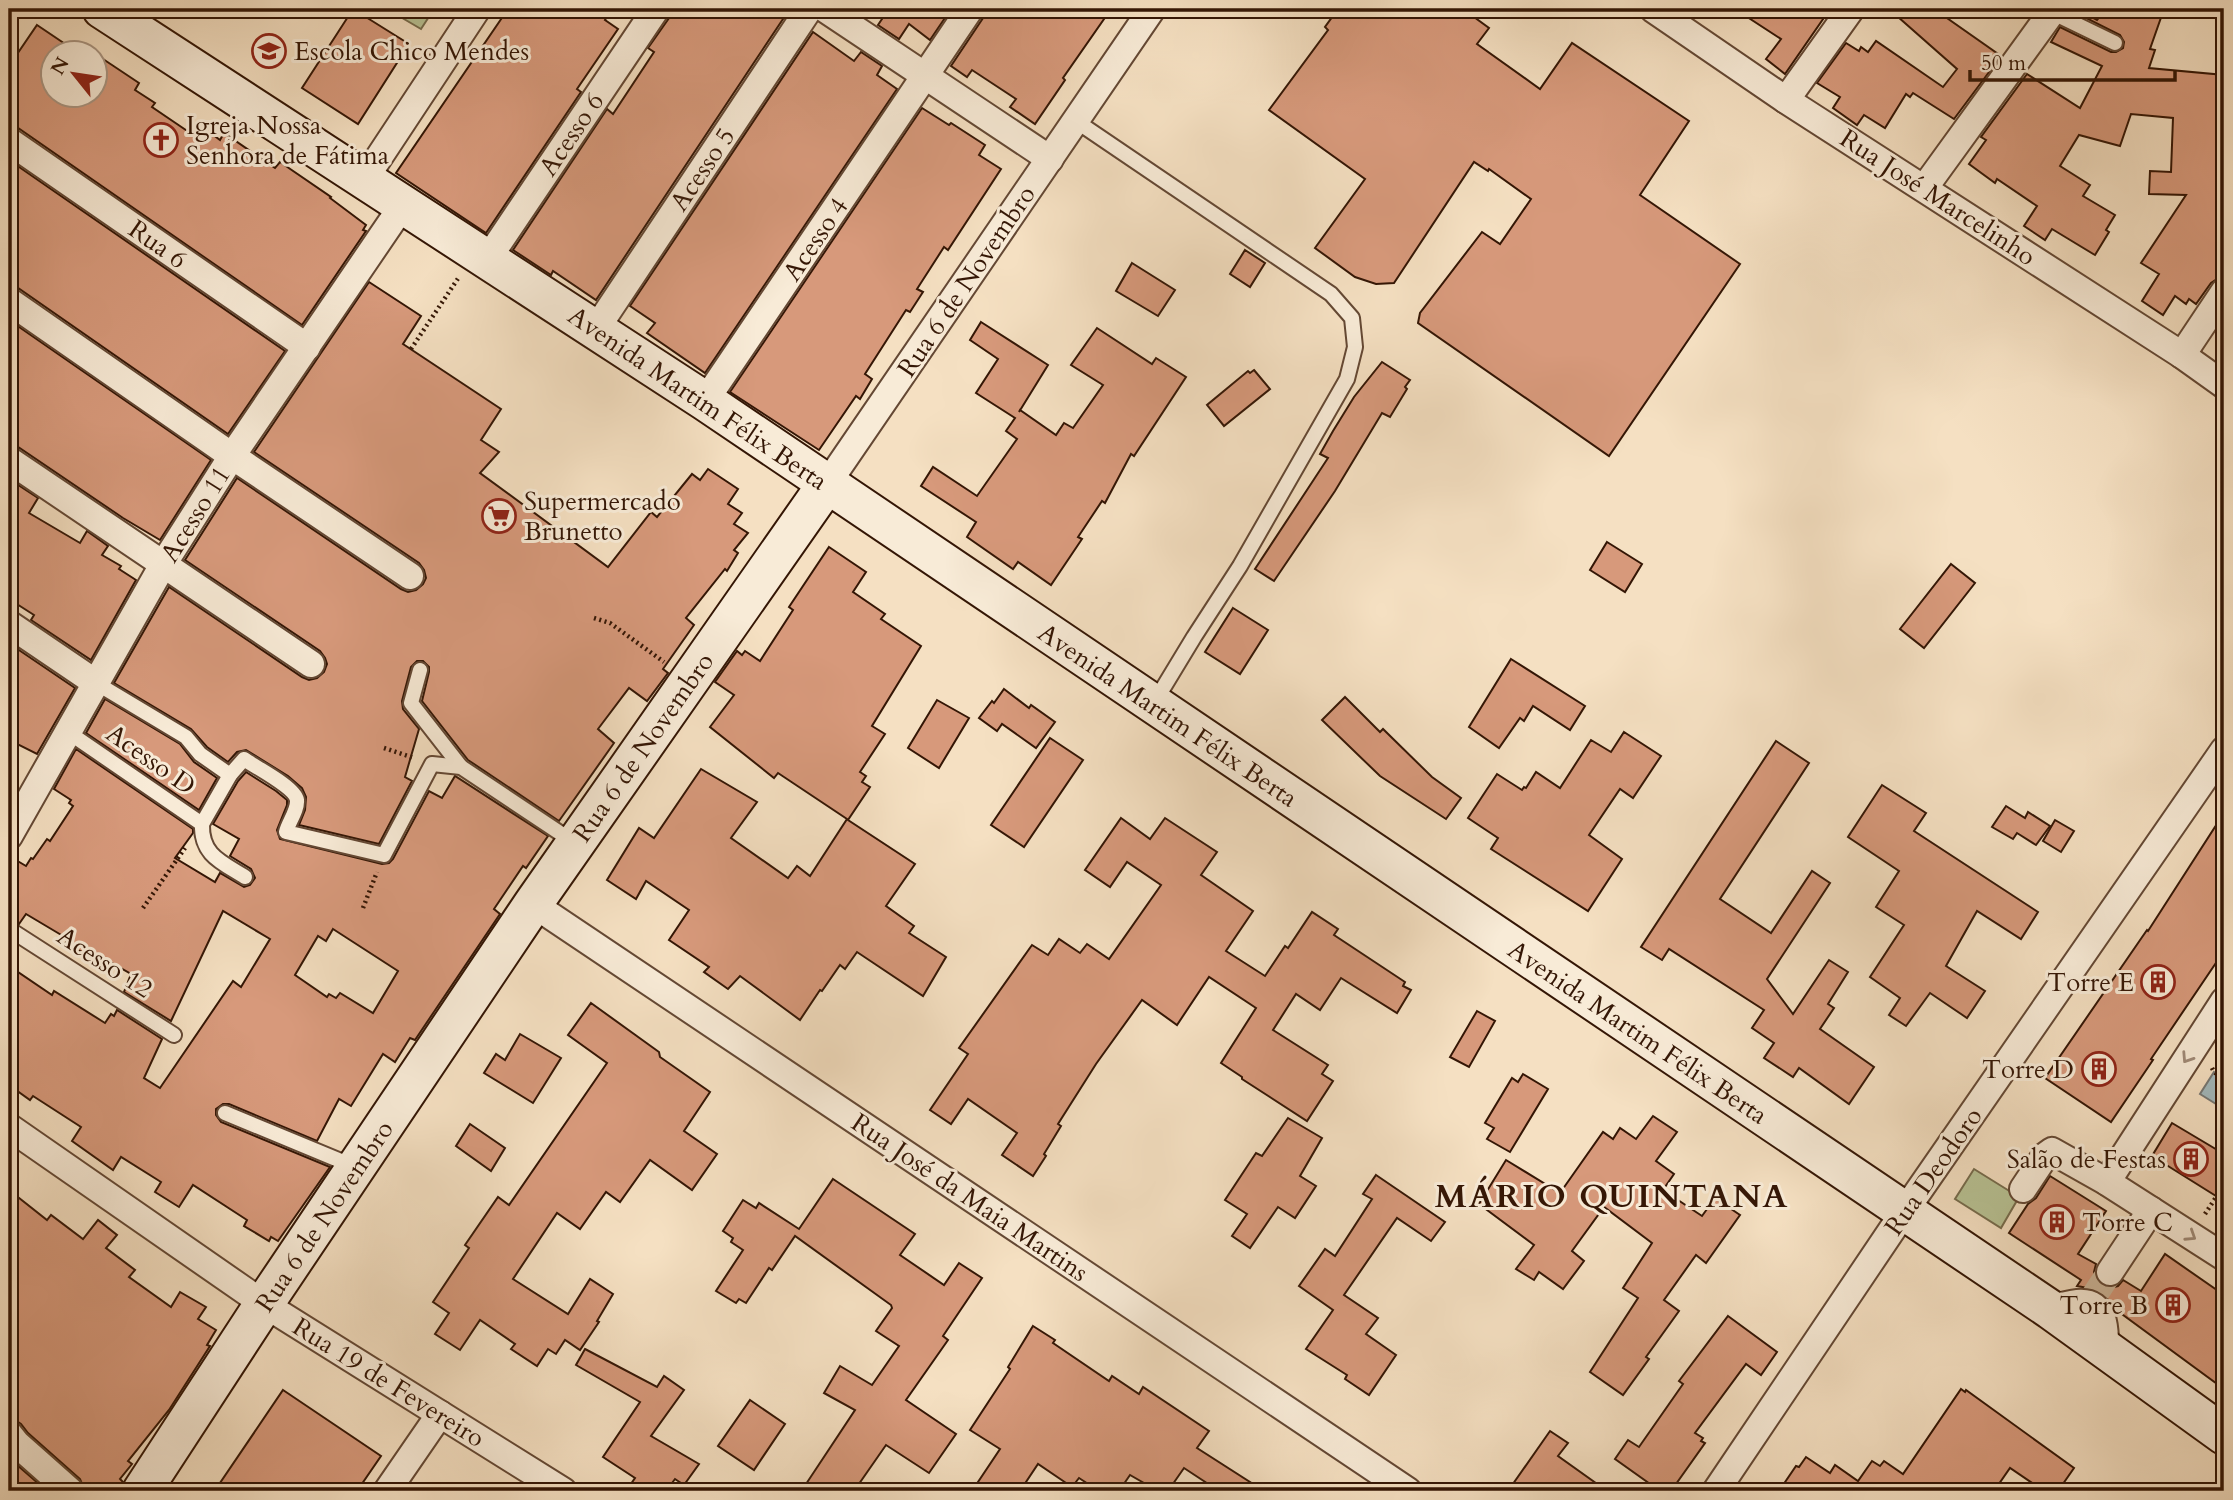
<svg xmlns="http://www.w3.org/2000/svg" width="2233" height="1500" viewBox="0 0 2233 1500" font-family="Cardo,serif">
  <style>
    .green { fill: #b8c395; stroke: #766c4d; stroke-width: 2 }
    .water { fill: #a2babe; stroke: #767874; stroke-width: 2 }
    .building { fill: #d7997b; stroke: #341605; stroke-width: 2; fill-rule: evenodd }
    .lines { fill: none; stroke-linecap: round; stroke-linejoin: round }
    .street-tunnel { stroke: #ceb89c; stroke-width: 26; stroke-dasharray: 26 13; stroke-linecap: butt }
    .lane-casing { stroke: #644834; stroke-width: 18 }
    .street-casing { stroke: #644834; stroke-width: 30 }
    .secondary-casing { stroke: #341605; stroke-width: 42 }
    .path { stroke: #341605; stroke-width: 4.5; stroke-dasharray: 2 3.5; stroke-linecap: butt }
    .lane { stroke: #f8ebd7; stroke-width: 14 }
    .street { stroke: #f8ebd7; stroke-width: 26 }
    .secondary { stroke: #f8ebd7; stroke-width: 38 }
    .oneway { stroke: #a08b78 }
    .labels { text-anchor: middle; stroke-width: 6; stroke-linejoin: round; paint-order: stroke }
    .poi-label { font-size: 26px; fill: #341605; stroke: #f8ebd7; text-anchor: start }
    .street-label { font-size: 26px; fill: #341605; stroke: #f8ebd7 }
    .district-label { font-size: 33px; font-weight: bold; letter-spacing: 2px; fill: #341605; stroke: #f8ebd7 }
  </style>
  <rect width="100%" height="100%" fill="#f5e0c2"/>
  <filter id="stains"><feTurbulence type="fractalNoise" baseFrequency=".00286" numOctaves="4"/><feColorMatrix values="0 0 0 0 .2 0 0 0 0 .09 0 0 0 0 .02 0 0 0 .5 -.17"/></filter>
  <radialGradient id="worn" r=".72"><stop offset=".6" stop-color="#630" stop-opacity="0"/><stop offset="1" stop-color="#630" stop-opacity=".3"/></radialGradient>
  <g class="green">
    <polygon points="387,9 434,9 421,29"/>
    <polygon points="1974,1169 2019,1197 2001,1228 1955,1199"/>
  </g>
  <polygon class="water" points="2214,1072 2224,1079 2224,1109 2200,1094"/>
  <g class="building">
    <polygon points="353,9 409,44 358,124 302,88"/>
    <polygon points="508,9 612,9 605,20 618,29 577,89 581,92 486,233 396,173"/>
    <polygon points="672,9 781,9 787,13 596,300 553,271 551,275 513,250 607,109 613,114 654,52 648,48 669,18"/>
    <polygon points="886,9 951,9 930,40 909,24 899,39 878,25 888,10"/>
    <polygon points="986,9 1111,9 1063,78 1065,80 1035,124 1010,107 1016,99 972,70 967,77 951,66 983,18"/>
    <polygon points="1338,9 1463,9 1489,28 1477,44 1540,89 1572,43 1689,121 1640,195 1740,264 1609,456 1418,323 1420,313 1482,232 1500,244 1531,199 1489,169 1488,171 1474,162 1394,283 1376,284 1355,277 1315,248 1365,179 1269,110 1328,30 1325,27"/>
    <polygon points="1735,9 1830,9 1785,74 1766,59 1781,39"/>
    <polygon points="1889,9 1934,9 2001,56 1954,119 1913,93 1910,97 1906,94 1885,128 1864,115 1857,125 1833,108 1840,97 1817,83 1846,43 1859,51 1861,47 1868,52 1876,41 1943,87 1957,69"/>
    <polygon points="2070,9 2077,9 2097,20 2106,9 2164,9 2150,49 2155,50 2149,68 2224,75 2224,271 2220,277 2211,283 2196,304 2189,299 2186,304 2175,296 2163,315 2142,301 2159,274 2141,263 2186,195 2149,194 2150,171 2171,172 2173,118 2131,114 2120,146 2079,135 2060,166 2090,185 2083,196 2115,215 2106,230 2109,232 2095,255 2052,229 2045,240 2024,226 2037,206 1997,179 1995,183 1969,164 1986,140 1981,137 2027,74 2080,108 2102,66 2051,42 2060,27 2111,52 2116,52 2123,48 2124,42 2120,35 2070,10"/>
    <polygon points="37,25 77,52 52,52 52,94 94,94 94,53 139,83 135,90 155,103 152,107 202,141 205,137 209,140 212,134 220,140 224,133 275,168 280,162 331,197 330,198 366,225 363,230 366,231 302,325 18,128 9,125 9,66"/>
    <polygon points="813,32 854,61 861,52 882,66 877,75 897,89 705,373 647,333 655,323 630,306"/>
    <polygon points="922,108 949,125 951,123 985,145 979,155 1001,169 948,250 944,247 917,289 923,292 910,312 906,310 865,374 872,379 860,399 856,396 819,450 730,392"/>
    <polygon points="9,160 285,351 228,434 18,288 9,285"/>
    <polygon points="1245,250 1265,263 1250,287 1230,274"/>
    <polygon points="1132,263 1175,290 1158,316 1116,291"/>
    <polygon points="369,282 421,316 403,344 501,409 481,440 499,452 480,473 608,567 651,512 657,517 692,474 700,480 708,469 738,489 728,504 742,513 734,524 748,533 734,550 738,553 727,571 725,569 686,618 694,625 663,669 668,673 647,701 629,688 598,729 614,743 559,821 468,760 422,701 429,672 429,667 423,661 417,661 411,667 402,701 403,709 419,729 405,777 412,781 379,844 299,825 305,810 306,797 302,788 288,776 246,750 237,752 228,762 207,747 191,729 114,683 169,587 302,677 309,680 317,678 324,672 327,664 325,658 320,651 185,560 237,478 401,589 408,592 416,590 423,584 426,578 424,570 419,563 254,452"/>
    <polygon points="9,320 211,460 160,540 123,518 18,447 9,444"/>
    <polygon points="981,322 1048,365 1019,412 1020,410 1056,435 1064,423 1073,428 1103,385 1071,365 1097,328 1152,364 1156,358 1186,377 1134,456 1131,454 1105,503 1102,501 1078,537 1082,539 1051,585 1018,562 1013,569 967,537 976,522 921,486 933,467 977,496 1017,439 1006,431 1015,418 976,393 998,359 970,340"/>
    <polygon points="1382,362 1410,380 1405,387 1407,389 1390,417 1382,413 1335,491 1274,581 1255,569 1328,458 1320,454 1333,431 1354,397"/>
    <polygon points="1254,370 1270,389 1224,426 1207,405 1248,371 1250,373"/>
    <polygon points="9,479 38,498 29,513 80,543 87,531 108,546 102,555 121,566 119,569 136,580 91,660 31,620 34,615 9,599"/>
    <polygon points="1607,542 1642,564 1625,592 1590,570"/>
    <polygon points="829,547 866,572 853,592 885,614 881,619 921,646 872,726 885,734 860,772 866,776 862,782 870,787 848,820 915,864 886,906 914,926 909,933 946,957 923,996 857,952 845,969 840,965 822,991 820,990 800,1020 740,976 728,989 704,972 709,967 669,940 689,910 646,881 636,899 607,880 639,828 654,838 701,769 757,802 731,838 788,878 797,866 810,876 847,819 778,773 774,778 710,727 734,695 715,682 737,651 742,655 745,651 760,661 793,610 789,607"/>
    <polygon points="1951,564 1975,583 1924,648 1900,629"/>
    <polygon points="1233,608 1268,630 1240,674 1205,652"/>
    <polygon points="13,646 75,688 37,754 9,740 9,709 14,698 9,695 9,652"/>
    <polygon points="1511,659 1585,706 1570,730 1533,706 1524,721 1520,718 1499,748 1469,727"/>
    <polygon points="1004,689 1029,708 1031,705 1055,722 1036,748 1002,724 997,731 979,718 992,701 994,703"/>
    <polygon points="1345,697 1380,732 1383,729 1432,777 1461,798 1446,819 1380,776 1322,720"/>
    <polygon points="105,699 180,744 194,762 217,778 199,810 86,733"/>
    <polygon points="937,700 969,718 939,768 908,748"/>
    <polygon points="1624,732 1661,756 1633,798 1620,789 1589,835 1622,859 1588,911 1491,849 1498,838 1468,818 1497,774 1522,790 1524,787 1526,788 1536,772 1560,788 1591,740 1611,752"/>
    <polygon points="1050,738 1083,760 1024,847 991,825"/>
    <polygon points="1776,741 1809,763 1720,899 1771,933 1812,871 1830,883 1767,979 1793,1014 1829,960 1848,972 1828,1004 1834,1008 1820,1029 1874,1067 1849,1104 1799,1068 1793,1077 1764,1058 1774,1043 1752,1028 1764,1010 1669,949 1662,960 1641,947"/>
    <path d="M76,749L193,829V833L175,858L215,882L220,873L244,887L250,885L255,878L251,869L230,856L239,839L213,824L238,781L246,772L276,791L287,800V805L277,830L280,839L382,864L389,863L393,859L429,791L442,798L455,776L548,836L526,868L523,866L494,909L500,914L415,1040L410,1038L395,1062L383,1054L351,1106L339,1099L317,1141L229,1104H223L216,1109V1115L221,1122L330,1167L278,1241L271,1237L269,1241L244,1226L247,1220L193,1185L179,1207L155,1192L161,1182L121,1157L113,1170L72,1141L81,1127L33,1096L30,1100L9,1085V966L52,995L54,991L105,1023L111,1014L114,1016L117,1010L162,1039L144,1078L160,1088L233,981L241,987L270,939L223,911L171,1021L124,992L131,974L89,950L86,954L65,944L68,939L26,914L19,924L9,919V856L26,866L31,858L33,859L47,839L50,841L73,806L69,803L71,800L54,789ZM333,929L398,971L373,1013L340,993L336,998L329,994L327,997L295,975L318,936L326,941Z"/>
    <polygon points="1882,785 1926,813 1914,831 2038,912 2021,939 1977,911 1946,966 1985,991 1967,1018 1930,993 1906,1026 1889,1015 1900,998 1870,977 1904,925 1876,907 1899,871 1848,837"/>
    <polygon points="2006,806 2025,818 2028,812 2050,826 2036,845 2017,833 2013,839 1992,827"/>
    <polygon points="2224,813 2224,951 2151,1059 2153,1060 2111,1122 2045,1078 2147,930 2148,931"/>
    <polygon points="1121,818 1150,839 1165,818 1217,852 1201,875 1253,911 1226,951 1265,976 1285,946 1288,948 1312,912 1338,929 1334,935 1405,982 1403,986 1411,990 1397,1013 1341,978 1320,1010 1296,994 1273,1030 1328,1065 1322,1074 1333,1081 1307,1121 1242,1079 1242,1077 1221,1063 1256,1008 1209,977 1177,1025 1142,1000 1096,1064 1058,1124 1061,1126 1044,1154 1046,1156 1033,1176 1002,1155 1017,1133 968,1099 951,1124 930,1110 968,1054 959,1048 1032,945 1048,955 1059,939 1080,953 1087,944 1109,959 1161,885 1127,862 1110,887 1085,870"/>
    <polygon points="2055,820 2074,831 2061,852 2043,841"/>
    <polygon points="591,1003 659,1052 660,1057 710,1092 684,1131 717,1154 692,1190 650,1160 620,1202 606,1192 580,1229 557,1213 513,1279 568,1314 590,1279 613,1294 597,1321 599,1322 580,1350 565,1340 556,1354 548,1349 537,1366 511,1349 515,1344 480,1320 460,1350 435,1334 449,1313 433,1302 469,1248 465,1245 498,1197 509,1205 607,1063 568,1035"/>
    <polygon points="1477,1011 1495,1021 1469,1067 1450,1057"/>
    <polygon points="520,1034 561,1058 533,1103 484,1073 496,1054 505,1060"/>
    <polygon points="1523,1074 1548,1089 1510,1152 1487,1139 1494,1128 1485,1123 1512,1078 1518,1082"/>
    <polygon points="1653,1116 1677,1132 1656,1161 1674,1174 1663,1190 1702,1216 1715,1198 1740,1215 1706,1263 1696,1255 1664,1300 1679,1311 1646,1357 1649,1359 1623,1395 1590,1372 1638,1298 1623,1288 1652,1243 1604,1207 1572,1251 1584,1261 1563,1289 1539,1272 1534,1280 1516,1269 1534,1245 1479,1204 1506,1160 1560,1193 1603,1132 1613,1139 1620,1128 1636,1139"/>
    <polygon points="1288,1118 1322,1138 1300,1176 1316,1186 1295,1218 1278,1207 1250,1248 1232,1236 1247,1214 1225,1200 1256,1153 1262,1156"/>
    <polygon points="2172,1123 2224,1154 2224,1201 2152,1156"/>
    <polygon points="470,1124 505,1148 491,1171 456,1146"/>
    <polygon points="1376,1175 1445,1222 1431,1241 1397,1218 1344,1295 1378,1318 1366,1334 1396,1355 1369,1395 1345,1379 1347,1375 1306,1349 1333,1310 1299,1286 1325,1249 1335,1256 1372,1199 1363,1194"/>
    <polygon points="2050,1176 2106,1211 2078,1254 2096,1264 2094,1272 2096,1278 2101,1285 2110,1288 2118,1286 2123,1280 2141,1291 2165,1254 2224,1295 2224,1389 2115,1309 2105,1296 2093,1289 2077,1286 2081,1280 2009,1233 2028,1204 2036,1198"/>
    <polygon points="833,1179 915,1234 900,1255 944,1285 959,1263 982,1278 943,1336 948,1340 906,1400 956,1434 929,1473 886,1445 854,1491 820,1491 806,1484 855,1410 824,1393 840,1366 872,1385 899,1346 876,1331 892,1308 891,1305 795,1236 772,1270 769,1268 746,1303 739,1299 736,1303 716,1291 743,1250 731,1242 733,1238 723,1231 743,1200 756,1208 759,1203 799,1229"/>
    <polygon points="9,1190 47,1220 51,1215 83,1239 98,1220 117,1235 106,1248 135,1270 129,1277 171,1307 180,1292 206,1307 198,1319 216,1330 207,1345 210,1346 169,1410 128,1461 132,1464 120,1479 123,1482 120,1491 85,1491 80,1479 28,1433 21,1424 15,1420 9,1419"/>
    <polygon points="1728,1316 1777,1352 1761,1375 1746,1364 1695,1433 1703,1438 1701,1441 1705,1443 1671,1491 1660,1491 1615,1459 1628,1440 1639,1447 1683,1384 1679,1381"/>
    <polygon points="1033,1326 1055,1340 1053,1343 1109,1381 1112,1376 1139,1394 1143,1387 1209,1431 1197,1448 1264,1491 1219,1491 1184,1468 1168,1491 1158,1491 1130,1475 1119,1491 1099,1491 1079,1478 1072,1487 1038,1464 1020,1491 972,1491 1000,1449 970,1430 1010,1369 1008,1367"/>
    <polygon points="585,1349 657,1387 664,1376 684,1390 651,1436 699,1464 684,1485 675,1479 666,1491 626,1491 635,1478 603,1457 640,1402 576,1365"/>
    <polygon points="1961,1389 1965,1392 1966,1390 2074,1468 2058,1491 2044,1491 2010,1468 1994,1491 1779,1491 1796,1466 1799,1467 1806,1457 1830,1473 1835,1465 1858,1481 1872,1461 1880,1466 1884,1461 1903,1474"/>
    <polygon points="283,1390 381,1456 357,1491 233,1491 220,1483"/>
    <polygon points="750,1400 785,1424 754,1470 718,1446"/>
    <polygon points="1550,1431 1568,1443 1558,1456 1607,1491 1508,1491"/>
    <polygon points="9,1458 47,1491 9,1491"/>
  </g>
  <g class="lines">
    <polyline class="street-tunnel" points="2094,1296 2110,1272"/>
    <g class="lane-casing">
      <g id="lane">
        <polyline points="2051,12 2115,43"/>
        <polyline points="1076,121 1331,294 1352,318 1355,347 1347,379 1240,566 1194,637 1154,703"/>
        <polyline points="420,670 411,703 461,767"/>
        <polyline points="96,683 186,737 200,754 230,775"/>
        <path d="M68,732L202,824L230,775L244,759C255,767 295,787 297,800C298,810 288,823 286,832L384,855L432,764L461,767L575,843"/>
        <path d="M202,824C201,855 221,862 245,877"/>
        <polyline points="9,929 174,1035"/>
        <polyline points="225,1113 353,1166"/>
      </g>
    </g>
    <g class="street-casing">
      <g id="street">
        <polyline points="825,9 1050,159"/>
        <polyline points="1653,9 1786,100 2182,355 2224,385"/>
        <polyline points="1786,100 1851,9"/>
        <polyline points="9,141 307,347"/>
        <polyline points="364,180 477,9"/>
        <polyline points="1925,187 2054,9"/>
        <polyline points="487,260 656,9"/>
        <polyline points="9,301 232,456 410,576"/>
        <polyline points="596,329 809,9"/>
        <polyline points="2182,355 2224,292"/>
        <polyline points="705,401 970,9"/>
        <polyline points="9,460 311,664"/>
        <polyline points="827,484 1152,9"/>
        <polyline points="9,624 96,683"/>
        <polyline points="9,836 164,563 232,456 403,205"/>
        <polyline points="533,904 1408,1491"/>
        <polyline points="2224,1001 2107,1182 2224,1257"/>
        <polyline points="9,1127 264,1304 563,1491"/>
        <polyline points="2023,1189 2045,1156 2052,1151 2107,1182"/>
        <polyline points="2110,1272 2151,1210"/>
        <path d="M2051,1310C2093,1294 2106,1304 2105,1348"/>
        <polyline points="9,1434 17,1444 70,1491"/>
        <polyline points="387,1491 440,1414"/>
        <polyline points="1716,1491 1904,1212 2224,750"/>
      </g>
    </g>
    <g class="secondary-casing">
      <g id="secondary">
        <polyline points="102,9 705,401 2051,1310 2224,1435"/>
        <polyline points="142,1491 264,1304 533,904 827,484"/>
      </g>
    </g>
    <g class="path">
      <polyline points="411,349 459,277"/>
      <polyline points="594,618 610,623 664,662"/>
      <polyline points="384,748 414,758"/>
      <polyline points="143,908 185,848"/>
      <polyline points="363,908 377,872"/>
      <polyline points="2212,1068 2214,1072 2224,1079"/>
      <polyline points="2205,1214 2224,1185"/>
    </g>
    <use href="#lane" class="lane"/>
    <use href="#street" class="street"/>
    <use href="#secondary" class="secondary"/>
  </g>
  <defs><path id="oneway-chevron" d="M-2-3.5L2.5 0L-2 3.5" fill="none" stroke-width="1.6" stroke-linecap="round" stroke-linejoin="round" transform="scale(1.75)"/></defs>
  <g class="oneway">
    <use href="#oneway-chevron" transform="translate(2187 1058) rotate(123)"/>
    <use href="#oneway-chevron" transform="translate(2191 1236) rotate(33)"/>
  </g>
  <defs>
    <g id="school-ring" transform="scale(1.75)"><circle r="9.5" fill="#f8ebd7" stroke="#8f2418" stroke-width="1.5"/><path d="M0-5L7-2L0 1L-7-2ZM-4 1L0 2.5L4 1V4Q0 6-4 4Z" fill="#8f2418"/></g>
    <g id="church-ring" transform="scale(1.75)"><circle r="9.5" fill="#f8ebd7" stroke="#8f2418" stroke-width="1.5"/><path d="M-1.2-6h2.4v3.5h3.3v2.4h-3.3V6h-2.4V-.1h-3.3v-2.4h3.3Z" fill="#8f2418"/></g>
    <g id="supermarket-ring" transform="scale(1.75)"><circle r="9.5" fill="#f8ebd7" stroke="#8f2418" stroke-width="1.5"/><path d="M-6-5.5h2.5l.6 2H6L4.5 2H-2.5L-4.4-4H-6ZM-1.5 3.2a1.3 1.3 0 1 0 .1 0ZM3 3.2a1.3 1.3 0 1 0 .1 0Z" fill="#8f2418"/></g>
    <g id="building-ring" transform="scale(1.75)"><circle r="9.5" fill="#f8ebd7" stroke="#8f2418" stroke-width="1.5"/><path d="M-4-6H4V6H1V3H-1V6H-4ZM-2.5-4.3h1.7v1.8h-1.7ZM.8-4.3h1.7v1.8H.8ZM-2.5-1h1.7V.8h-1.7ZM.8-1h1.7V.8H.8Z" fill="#8f2418"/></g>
  </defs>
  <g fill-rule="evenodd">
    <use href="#school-ring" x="269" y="51"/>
    <use href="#church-ring" x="161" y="140"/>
    <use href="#supermarket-ring" x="499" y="516"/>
    <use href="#building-ring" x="2158" y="982"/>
    <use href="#building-ring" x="2099" y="1069"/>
    <use href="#building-ring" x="2191" y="1159"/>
    <use href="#building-ring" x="2057" y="1222"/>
    <use href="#building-ring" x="2173" y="1305"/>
  </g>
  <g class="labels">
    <g class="poi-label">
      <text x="294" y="60">Escola Chico Mendes</text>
      <text x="186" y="134">Igreja Nossa<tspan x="186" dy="30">Senhora de Fátima</tspan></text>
      <text x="524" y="510">Supermercado<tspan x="524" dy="30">Brunetto</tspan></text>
      <text x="2134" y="991" text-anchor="end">Torre E</text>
      <text x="2074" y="1078" text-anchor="end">Torre D</text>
      <text x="2166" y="1168" text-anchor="end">Salão de Festas</text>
      <text x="2082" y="1231">Torre C</text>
      <text x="2148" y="1314" text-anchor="end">Torre B</text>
    </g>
    <g class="street-label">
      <text transform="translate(571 134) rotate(-56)" y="9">Acesso 6</text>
      <text transform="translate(702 169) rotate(-56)" y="9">Acesso 5</text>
      <text transform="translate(1938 197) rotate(33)" y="9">Rua José Marcelinho</text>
      <text transform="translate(815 239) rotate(-56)" y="9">Acesso 4</text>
      <text transform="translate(158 244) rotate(35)" y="9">Rua 6</text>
      <text transform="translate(966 281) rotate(-56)" y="9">Rua 6 de Novembro</text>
      <text transform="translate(698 398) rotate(34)" y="9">Avenida Martim Félix Berta</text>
      <text transform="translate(195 514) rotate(-58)" y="9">Acesso 11</text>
      <text transform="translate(1168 715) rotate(34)" y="9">Avenida Martim Félix Berta</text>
      <text transform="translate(643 747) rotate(-55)" y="9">Rua 6 de Novembro</text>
      <text transform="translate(151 759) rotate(35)" y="9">Acesso D</text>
      <text transform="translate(105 962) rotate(33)" y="9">Acesso 12</text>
      <text transform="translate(1638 1032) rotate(34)" y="9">Avenida Martim Félix Berta</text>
      <text transform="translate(1933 1171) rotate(-55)" y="9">Rua Deodoro</text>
      <text transform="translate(970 1197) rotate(34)" y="9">Rua José da Maia Martins</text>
      <text transform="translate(324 1216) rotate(-56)" y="9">Rua 6 de Novembro</text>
      <text transform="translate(389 1382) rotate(32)" y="9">Rua 19 de Fevereiro</text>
    </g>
    <g class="district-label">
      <text x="1612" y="1207">MÁRIO QUINTANA</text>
    </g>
  </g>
  <rect width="2233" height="1500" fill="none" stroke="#f5e0c2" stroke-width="35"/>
  <rect x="10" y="10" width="2212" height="1479" fill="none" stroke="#341605" stroke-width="3.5"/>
  <rect x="18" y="18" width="2198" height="1465" fill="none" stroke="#341605" stroke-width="2"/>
  <g transform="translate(74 74) rotate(300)"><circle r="33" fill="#f8ebd7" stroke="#aa9683" stroke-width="2"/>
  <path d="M0-5L12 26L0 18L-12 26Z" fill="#8f2418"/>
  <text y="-10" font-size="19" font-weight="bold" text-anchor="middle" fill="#341605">N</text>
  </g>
  <path d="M1970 70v10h205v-10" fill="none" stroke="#341605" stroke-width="3.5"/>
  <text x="1981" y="70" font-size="21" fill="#341605" stroke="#f8ebd7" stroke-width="5" paint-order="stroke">50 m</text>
  <rect width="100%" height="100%" filter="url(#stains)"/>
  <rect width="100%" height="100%" fill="url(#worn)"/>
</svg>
